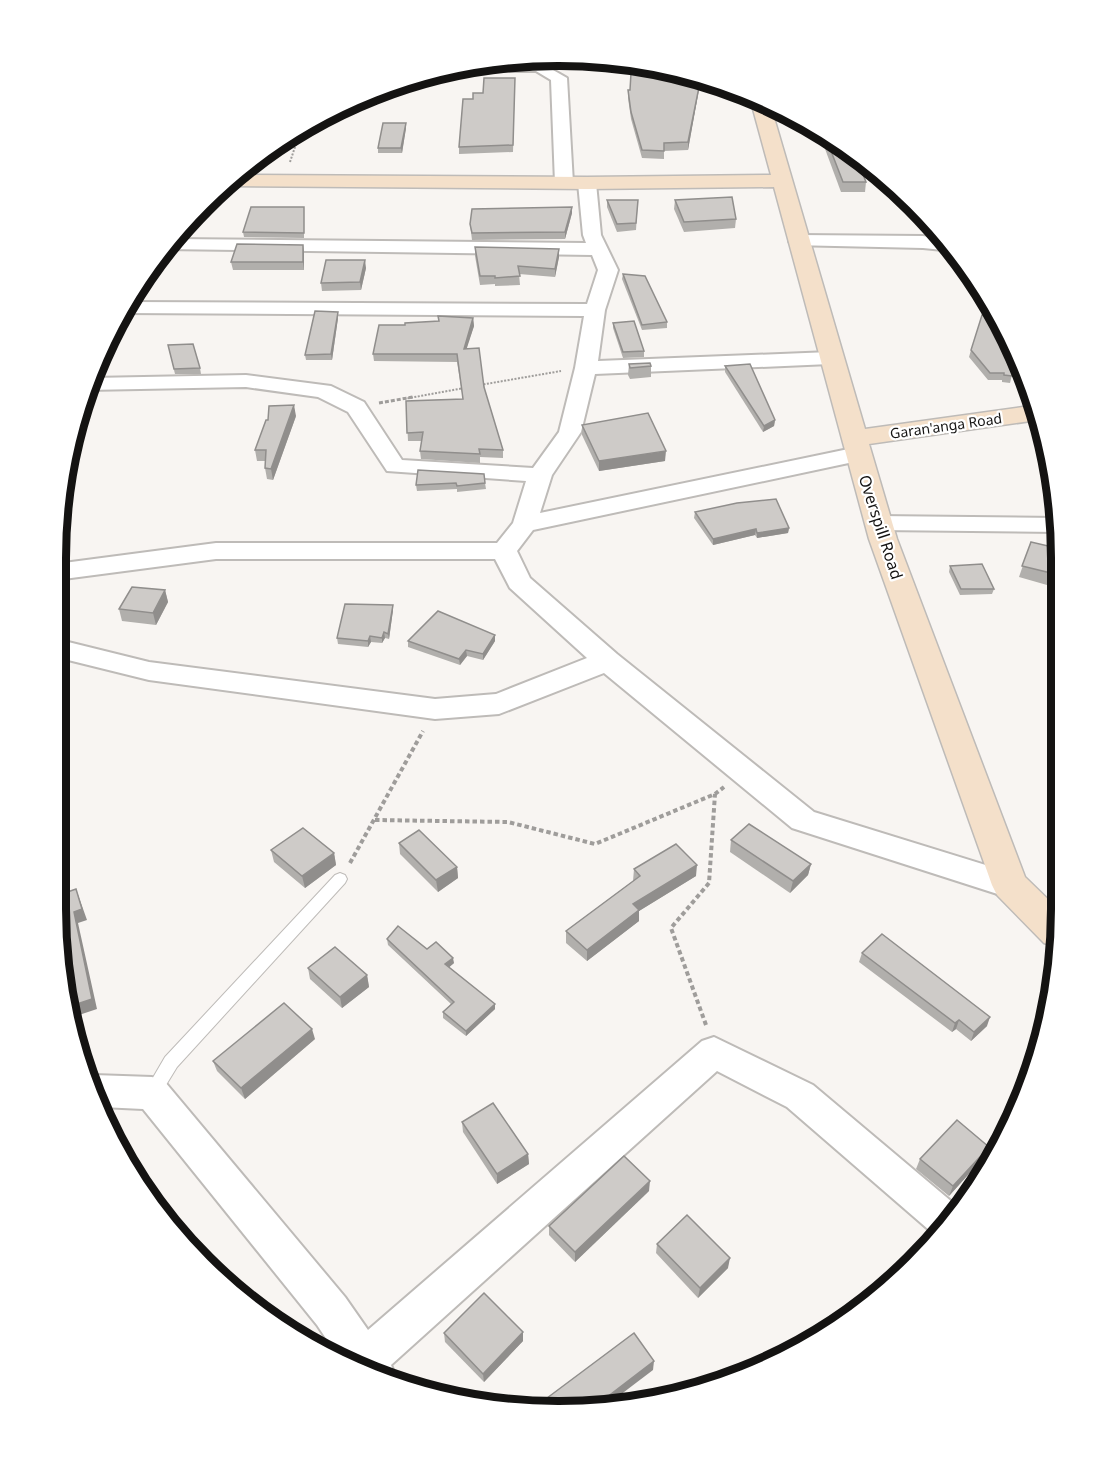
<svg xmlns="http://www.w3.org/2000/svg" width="1117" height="1467" viewBox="0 0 1117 1467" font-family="'Noto Sans',sans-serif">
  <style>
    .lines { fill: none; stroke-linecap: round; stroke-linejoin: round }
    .lane-casing { stroke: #bebbb8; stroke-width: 2 }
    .street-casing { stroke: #bebbb8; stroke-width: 4 }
    .secondary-casing { stroke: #bebbb8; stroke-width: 3 }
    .path-far2 { stroke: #9f9d9b; stroke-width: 2; stroke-dasharray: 2 1.5; stroke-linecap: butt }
    .path-far1 { stroke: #9f9d9b; stroke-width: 3; stroke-dasharray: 4 2; stroke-linecap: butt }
    .path { stroke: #9f9d9b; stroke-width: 4; stroke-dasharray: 4.5 3; stroke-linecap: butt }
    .lane { fill: #fff; fill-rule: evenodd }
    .street { fill: #fff; fill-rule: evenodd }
    .secondary { fill: #f4e0ca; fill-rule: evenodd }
    .wall { fill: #b1afac }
    .shaded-wall { fill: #908e8c }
    .building { fill: #cecbc8; stroke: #908e8c; stroke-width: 1.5 }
    .labels { text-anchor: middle; stroke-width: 4.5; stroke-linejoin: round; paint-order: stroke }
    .far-street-label { font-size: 14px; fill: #141312; stroke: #fff }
    .street-label { font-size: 16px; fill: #141312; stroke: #fff }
    .rim { fill: none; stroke: #141312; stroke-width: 8 }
  </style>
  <rect width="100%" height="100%" fill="#f8f5f2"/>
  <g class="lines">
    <g class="lane-casing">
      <polygon id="lane" points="340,873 345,875 347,879 345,883 177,1067 158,1098 152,1101 146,1098 144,1093 165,1057 335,875"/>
    </g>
    <g class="street-casing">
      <g id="street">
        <polygon points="496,62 539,62 567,78 573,183 570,187 558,187 555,183 551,80 536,71 485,71 477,66 479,63"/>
        <polygon points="395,85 400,89 397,92 381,94 375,91"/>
        <polygon points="770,104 786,112 762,114 754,109 756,106"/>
        <polygon points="587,178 593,179 596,183 601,235 618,270 605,310 598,361 830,352 837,354 840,358 837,362 830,364 595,374 581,432 552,475 540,513 858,447 866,449 869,454 866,459 858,461 533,530 517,551 530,578 617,654 814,812 1021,876 1026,885 1021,894 1010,898 792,828 604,673 499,714 435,719 149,680 56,657 56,639 149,662 435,699 496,694 587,658 510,588 495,559 216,559 56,580 56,564 216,543 497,543 513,523 526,481 387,471 348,412 318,397 246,387 87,390 92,378 246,375 331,386 364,402 402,460 533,468 559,432 575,368 584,316 122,313 128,302 587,304 598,270 592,255 163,249 173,239 586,243 583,235 578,183 581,179"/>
        <polygon points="798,235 923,236 944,240 953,251 923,248 791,245 789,241 791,237"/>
        <polygon points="878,516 1057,518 1057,532 878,530 869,528 866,523 869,518"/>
        <polygon points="714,1037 813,1085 958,1207 936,1236 787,1107 717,1071 391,1365 394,1372 391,1378 341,1361 317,1325 143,1109 101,1107 88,1077 94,1075 152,1077 165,1082 345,1297 368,1330 702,1041"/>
      </g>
    </g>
    <g class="secondary-casing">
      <polygon id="secondary" points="752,95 770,104 865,429 1037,405 1040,419 1038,420 869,444 897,539 1025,877 1057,908 1057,947 1044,943 997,895 992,885 869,539 774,187 587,189 230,186 242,175 587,177 771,175 750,98"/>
    </g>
    <g class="path-far2">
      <polyline points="410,84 468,73"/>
      <polyline points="290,162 301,129"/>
      <polyline points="480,385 561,371"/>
      <polyline points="404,399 464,388"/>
    </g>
    <polyline class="path-far1" points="379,403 413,397"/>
    <g class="path">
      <polyline points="375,820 508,822 595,844 715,794 724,787"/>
      <polyline points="350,863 423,731"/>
      <polyline points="706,1025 671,928 709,883 715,794"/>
    </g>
    <use href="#lane" class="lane"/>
    <use href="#street" class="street"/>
    <use href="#secondary" class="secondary"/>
  </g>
  <g class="wall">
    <polygon points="654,65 705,80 704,89 699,89 688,150 664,151 664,159 642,158 631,119 628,98 628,90 630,90 656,73"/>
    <polygon points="515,78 513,152 459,154 459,147 473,99 483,93"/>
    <polygon points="406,123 406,128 402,153 378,153 378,148"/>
    <polygon points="818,130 838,140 866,182 865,192 841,192"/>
    <polygon points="607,200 638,200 636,230 617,232 607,207"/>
    <polygon points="675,200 736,219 735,228 684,232 674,209"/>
    <polygon points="304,207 304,238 244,237 243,232"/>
    <polygon points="572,213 565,239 472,240 470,224"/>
    <polygon points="303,245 304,253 304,270 233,270 231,262"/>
    <polygon points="475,247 559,257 555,277 519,274 520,285 495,286 495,284 480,285 475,256"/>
    <polygon points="366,268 361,290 322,291 321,283"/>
    <polygon points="623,274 667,322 667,328 642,330 622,279"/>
    <polygon points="338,318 332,360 306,360 305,355"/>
    <polygon points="473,318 474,326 466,349 484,387 503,450 503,458 480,457 480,463 421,459 420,451 422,441 408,441 406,401 463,399 457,362 374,361 373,354 405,325"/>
    <polygon points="613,323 644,351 644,357 623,358 613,328"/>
    <polygon points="168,345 200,368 201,374 175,374"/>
    <polygon points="971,350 1016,358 1010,383 1002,382 1002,380 988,380 969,357"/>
    <polygon points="629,364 651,366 651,377 630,379 628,375"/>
    <polygon points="725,366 775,420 774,426 763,432 725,372"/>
    <polygon points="296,416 273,480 267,479 265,468 266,461 257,461 255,450"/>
    <polygon points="582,425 665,461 599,471 582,435"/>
    <polygon points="418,470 485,483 486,489 457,492 457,489 417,491 416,485"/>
    <polygon points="695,512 789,528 788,533 757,538 755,535 713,545 694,518"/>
    <polygon points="1031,542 1051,573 1047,585 1019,577"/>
    <polygon points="950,566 994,589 992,594 960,595 949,572"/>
    <polygon points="165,590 168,602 156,625 122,621 119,609"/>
    <polygon points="393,605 393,610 389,639 385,638 382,643 371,642 368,647 338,644 337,638"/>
    <polygon points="408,641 495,641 483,660 467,656 460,665 408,647"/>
    <polygon points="731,840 811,864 808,875 790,893 730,852"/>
    <polygon points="399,843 457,867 458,878 438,892 400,854"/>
    <polygon points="271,850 334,853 336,865 305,888 274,862"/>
    <polygon points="634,869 696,876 639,911 639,921 587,961 566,943 566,931 633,881"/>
    <polygon points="387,939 427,949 454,963 449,967 495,1009 466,1036 443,1018 443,1012 451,1004 388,945"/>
    <polygon points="862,953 987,1026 971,1041 956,1029 952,1032 859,962"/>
    <polygon points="308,968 367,975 369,987 342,1008 310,979"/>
    <polygon points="315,1039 245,1099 217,1071 213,1061"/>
    <polygon points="462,1122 528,1154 529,1164 497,1184 463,1132"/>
    <polygon points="989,1147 984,1157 949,1196 916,1169 920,1159"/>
    <polygon points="649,1191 575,1262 549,1235 549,1226"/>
    <polygon points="657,1244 728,1268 698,1298 656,1253"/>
    <polygon points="523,1332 523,1341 484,1382 445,1342 444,1333"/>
  </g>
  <g class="shaded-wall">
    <polygon points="700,82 699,89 688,150 688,142"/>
    <polygon points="406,123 406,128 402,153 401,148"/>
    <polygon points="572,207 572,213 565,239 565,232"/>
    <polygon points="303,245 304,253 304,270 303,262"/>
    <polygon points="559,249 559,257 555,277 555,269"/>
    <polygon points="365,260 366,268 361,290 360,282"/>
    <polygon points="338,312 338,318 332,360 331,354"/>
    <polygon points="473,318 474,326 464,357 464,349"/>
    <polygon points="294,405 296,416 273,480 271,469"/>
    <polygon points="775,420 774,426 763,432 764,426"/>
    <polygon points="666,451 665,461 599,471 599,461"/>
    <polygon points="789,528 788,533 757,538 757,533"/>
    <polygon points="756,529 755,535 713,545 713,539"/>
    <polygon points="165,590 168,602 156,625 153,613"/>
    <polygon points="393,605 393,610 389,639 388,634"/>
    <polygon points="384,632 385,638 382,643 382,638"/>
    <polygon points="495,635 495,641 483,660 483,654"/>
    <polygon points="370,636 371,642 368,647 368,641"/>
    <polygon points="466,650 467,656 460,665 459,659"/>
    <polygon points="334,853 336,865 305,888 302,876"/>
    <polygon points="811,864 808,875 790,893 793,881"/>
    <polygon points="697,865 696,876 639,911 639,921 587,961 587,950 633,904"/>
    <polygon points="457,867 458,878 438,892 436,880"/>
    <polygon points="76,889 87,920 78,923 97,1009 70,1018 68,1007 74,912"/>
    <polygon points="453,958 454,963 446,970 445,964"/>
    <polygon points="367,975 369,987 342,1008 340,997"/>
    <polygon points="495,1004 495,1009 466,1036 466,1031"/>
    <polygon points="990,1017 987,1026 971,1041 974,1032"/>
    <polygon points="959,1020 956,1029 952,1032 955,1023"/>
    <polygon points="312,1029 315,1039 245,1099 241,1088"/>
    <polygon points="989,1147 984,1157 949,1196 953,1186"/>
    <polygon points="528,1154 529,1164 497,1184 497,1174"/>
    <polygon points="650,1181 649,1191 575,1262 575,1252"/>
    <polygon points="730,1258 728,1268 698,1298 700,1288"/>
    <polygon points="523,1332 523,1341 484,1382 483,1374"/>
    <polygon points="654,1361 653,1370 603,1408 590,1410"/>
  </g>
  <g class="building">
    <polygon points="656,65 705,80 705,82 700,82 688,142 664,143 664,151 642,150 631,112 628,90 630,90 631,73 658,73"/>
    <polygon points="484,78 515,78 513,145 459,147 463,99 473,99 473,93 483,93"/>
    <polygon points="383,123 406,123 401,148 378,148"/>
    <polygon points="824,133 838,140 855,155 866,182 843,182"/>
    <polygon points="732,197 736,219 684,222 675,200"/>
    <polygon points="607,200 638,200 636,223 617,224"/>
    <polygon points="251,207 304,207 304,233 243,232"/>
    <polygon points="572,207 565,232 472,233 470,224 472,209"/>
    <polygon points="237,244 303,245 303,262 231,262"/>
    <polygon points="475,247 559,249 555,269 518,266 520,276 495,278 495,276 480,276"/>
    <polygon points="326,260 365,260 360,282 321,283"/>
    <polygon points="623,274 645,276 667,322 642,325"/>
    <polygon points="315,311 338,312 331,354 305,355"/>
    <polygon points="982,315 996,317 1016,358 1012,376 1004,375 1004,373 990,373 971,350"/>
    <polygon points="438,316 473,318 464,349 479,348 484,387 503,450 479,449 480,454 420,451 423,432 407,433 406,401 463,399 457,354 373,354 379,325 405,325 405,323 439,321"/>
    <polygon points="634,321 644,351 623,352 613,323"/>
    <polygon points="193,344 200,368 174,369 168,345"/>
    <polygon points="650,363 651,366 630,368 629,364"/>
    <polygon points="750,364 775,420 764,426 725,366"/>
    <polygon points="294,405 271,469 265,468 266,450 255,450 266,420 268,420 269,406"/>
    <polygon points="648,413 666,451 599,461 582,425"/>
    <polygon points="418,470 484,474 485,483 457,486 456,483 416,485"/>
    <polygon points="776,499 789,528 757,533 756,529 713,539 695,512 737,503"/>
    <polygon points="1031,542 1057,548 1057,553 1051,573 1022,566"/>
    <polygon points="982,564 994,589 961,589 950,566"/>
    <polygon points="132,587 165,590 153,613 119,609"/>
    <polygon points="345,604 393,605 388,634 384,632 382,638 370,636 368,641 337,638"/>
    <polygon points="438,611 495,635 483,654 466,650 459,659 408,641"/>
    <polygon points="749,824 811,864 793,881 731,840"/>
    <polygon points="303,828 334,853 302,876 271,850"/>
    <polygon points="419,830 457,867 436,880 399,843"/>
    <polygon points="676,844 697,865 633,904 639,910 587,950 566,931 640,876 634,869"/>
    <polygon points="76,889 82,909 74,912 92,999 68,1007 56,909 56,896"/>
    <polygon points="398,926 427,949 436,942 453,958 445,964 495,1004 466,1031 443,1012 454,1002 387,939"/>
    <polygon points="882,934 990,1017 974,1032 959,1020 955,1023 862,953"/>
    <polygon points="335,947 367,975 340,997 308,968"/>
    <polygon points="284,1003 312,1029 241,1088 213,1061"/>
    <polygon points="493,1103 528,1154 497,1174 462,1122"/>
    <polygon points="957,1120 989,1147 953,1186 920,1159"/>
    <polygon points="624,1156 650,1181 575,1252 549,1226"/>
    <polygon points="687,1215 730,1258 700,1288 657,1244"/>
    <polygon points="902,1265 907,1270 864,1305"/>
    <polygon points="484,1293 523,1332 483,1374 444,1333"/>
    <polygon points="634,1333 654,1361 590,1410 535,1407"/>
  </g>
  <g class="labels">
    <g class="far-street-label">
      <text transform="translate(946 426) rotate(-8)" y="5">Garan'anga Road</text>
    </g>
    <g class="street-label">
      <text transform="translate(881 527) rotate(72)" y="6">Overspill Road</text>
    </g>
  </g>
  <path d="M0 0H1117V1467H0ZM558 66H559A492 492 0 0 1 1051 558V909A492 492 0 0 1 559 1401H558A492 492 0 0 1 66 909V558A492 492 0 0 1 558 66Z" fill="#fff" fill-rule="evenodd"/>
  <path class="rim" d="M558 66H559A492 492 0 0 1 1051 558V909A492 492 0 0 1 559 1401H558A492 492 0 0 1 66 909V558A492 492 0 0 1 558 66Z"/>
</svg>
